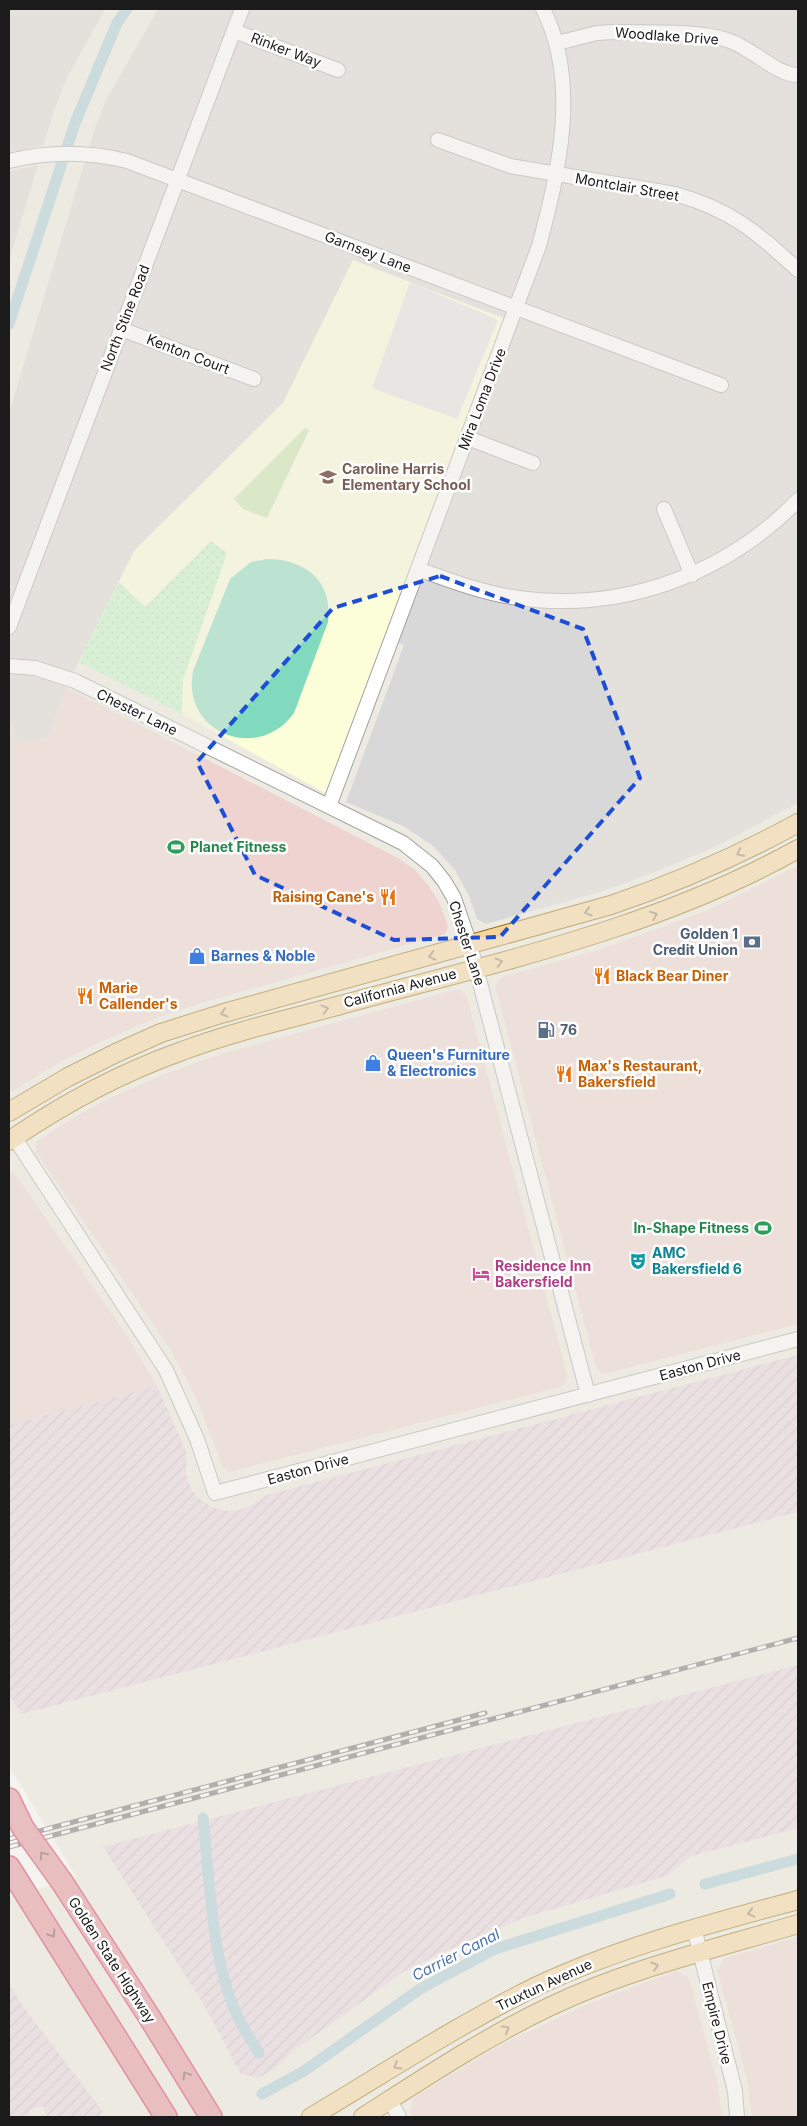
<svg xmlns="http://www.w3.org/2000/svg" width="807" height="2126" viewBox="0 0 807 2126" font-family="Inter,sans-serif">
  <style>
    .residential { fill: #d9d8d8 }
    .commercial { fill: #eed3d0 }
    .industrial { fill: url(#industrial-furrows) }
    .education { fill: #fbfed9 }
    .grass { fill: #c3e6a8 }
    .park { fill: url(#park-dots) }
    .pitch { fill: #81dabd }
    .parking { fill: #e3e3e3 }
    .pier { fill: #fff }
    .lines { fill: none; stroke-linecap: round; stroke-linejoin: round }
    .canal { stroke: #a2cad9; stroke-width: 11 }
    .minor-casing { stroke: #a2a2a2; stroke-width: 16 }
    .major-casing { stroke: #8e6905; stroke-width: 20 }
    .highway-casing { stroke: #d02958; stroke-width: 24 }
    .minor { stroke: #fff; stroke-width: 14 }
    .major { stroke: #f8d69b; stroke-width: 18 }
    .highway { stroke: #e28a95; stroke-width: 21 }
    .rail-casing { stroke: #696969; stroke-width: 5 }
    .rail { stroke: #fff; stroke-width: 3; stroke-dasharray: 9; stroke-linecap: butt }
    .highway-bridge-casing { stroke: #d02958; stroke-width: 24; stroke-linecap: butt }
    .highway-bridge { stroke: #e28a95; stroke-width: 21 }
    .oneway { stroke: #958261 }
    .oneway2 { stroke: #754d52 }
    .marked { fill: none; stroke: #1d4ed8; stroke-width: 4; stroke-dasharray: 10 6; stroke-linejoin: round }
    .labels { text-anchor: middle; stroke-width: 5; stroke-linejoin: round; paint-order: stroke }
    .street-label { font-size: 14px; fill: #1b1b1b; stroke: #fff }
    .education-label { font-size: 14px; font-weight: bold; fill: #785e54; stroke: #fff; text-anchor: start }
    .leisure-label { font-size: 14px; font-weight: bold; fill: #27864d; stroke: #fff; text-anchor: start }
    .food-label { font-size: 14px; font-weight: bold; fill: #c56008; stroke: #fff; text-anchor: start }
    .service-label { font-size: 14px; font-weight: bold; fill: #4e5e75; stroke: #fff; text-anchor: end }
    .shop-label { font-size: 14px; font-weight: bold; fill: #366cbe; stroke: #fff; text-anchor: start }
    .culture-label { font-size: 14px; font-weight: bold; fill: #0d838f; stroke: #fff; text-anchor: start }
    .hotel-label { font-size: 14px; font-weight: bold; fill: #b23c85; stroke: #fff; text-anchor: start }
    .water-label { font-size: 15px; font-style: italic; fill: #4c74a7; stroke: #fff }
  </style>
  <defs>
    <pattern id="industrial-furrows" width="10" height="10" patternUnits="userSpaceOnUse" patternTransform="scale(1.25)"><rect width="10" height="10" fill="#e6d3e1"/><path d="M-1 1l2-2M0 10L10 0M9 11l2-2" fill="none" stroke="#c5b5c0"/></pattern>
    <pattern id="park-dots" width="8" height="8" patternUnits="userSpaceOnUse" patternTransform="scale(1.25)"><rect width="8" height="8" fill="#bef7c6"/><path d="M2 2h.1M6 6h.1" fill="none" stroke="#a3d3aa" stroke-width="1.8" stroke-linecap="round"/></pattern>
  </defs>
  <rect width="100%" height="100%" fill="#edeae1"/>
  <g class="residential">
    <polygon points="9,9 105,9 68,76 54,110 43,146 9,152"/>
    <polygon points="158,9 798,9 798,803 715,847 650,874 600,892 486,924 477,919 469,896 455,870 432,845 403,826 346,802 404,645 385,639 353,261 283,403 134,551 66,687 49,737 16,743 9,714 9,413 94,131 105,102"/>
    <polygon points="38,165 28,198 9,261 9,171"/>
  </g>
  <g class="commercial">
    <polygon points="66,687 396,857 414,869 428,885 439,902 448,926 445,934 198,1004 151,1020 102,1041 60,1062 9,1093 9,714 16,743 49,737"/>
    <polygon points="798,866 798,1324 603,1374 596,1367 496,989 497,982 503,977 595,951 706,911"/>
    <polygon points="455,990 460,990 467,997 567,1375 566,1382 560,1387 229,1472 223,1467 198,1402 171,1350 36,1152 36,1142 71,1119 104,1101 162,1075 221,1054"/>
    <polygon points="9,1171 15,1174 129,1339 157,1386 9,1425"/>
    <polygon points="798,1937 798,2117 752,2117 747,2078 717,1970 724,1958"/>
    <polygon points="676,1971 689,1978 718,2085 722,2117 413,2117 410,2113 413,2098 500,2045 590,2003"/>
  </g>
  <g class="industrial">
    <polygon points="798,1355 798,1512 21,1714 9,1694 9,1425 157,1386 186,1451 186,1474 192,1491 201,1500 212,1507 225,1511 237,1511 250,1506 267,1495"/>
    <polygon points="798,1665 798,1828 691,1856 666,1876 520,1919 448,1950 403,1972 292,2052 273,2070 258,2078 240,2073 203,2003 103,1847"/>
    <polygon points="9,1985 31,2017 104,2113 96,2117 47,2117 43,2106 29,2110 30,2117 9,2117"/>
  </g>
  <polygon class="education" points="353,260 506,319 327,794 182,714 79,662 134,551 283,403"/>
  <polygon class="grass" points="305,428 309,430 267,518 243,509 234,499"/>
  <polygon class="park" points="211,541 227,553 183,680 182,714 79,662 119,582 145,607"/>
  <path class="pitch" d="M267,559C305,559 333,581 328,622L294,713C258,763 181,733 193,671L230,579L251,562Z"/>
  <polygon class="parking" points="410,282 498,320 457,419 372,388"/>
  <polygon class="pier" points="9,1766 77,1878 9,1897"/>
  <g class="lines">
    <g class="canal">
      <polyline points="9,324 75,123 117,23 127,9"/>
      <path d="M203,1818C210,1881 211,1963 239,2019C245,2031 252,2042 259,2053"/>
      <polyline points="705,1884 798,1859"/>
      <polyline points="262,2094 304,2071 420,1989 495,1949 670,1894"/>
    </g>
    <g class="minor-casing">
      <g id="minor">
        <polyline points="234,31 338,70"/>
        <path d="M557,43L597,33L613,32C645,33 697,30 727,40C751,47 776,75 798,75"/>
        <path d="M438,140L510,166L675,194C732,210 755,231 798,270"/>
        <path d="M9,161C49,151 86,151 127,161L721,385"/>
        <polyline points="121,329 254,379"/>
        <polyline points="468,438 533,463"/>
        <polyline points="664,509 692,575"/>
        <path d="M418,569C449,580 480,592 512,597C618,614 724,576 798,500"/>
        <polyline points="9,627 242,9"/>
        <polyline points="9,666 35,668 75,681 403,843 432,866 444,881 454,898 470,945 588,1395"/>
        <path d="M329,806L539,246C559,171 580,82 543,9"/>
        <polyline points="14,1137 166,1370 197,1439 215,1493 798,1339"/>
        <polyline points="694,1928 735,2091 737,2117"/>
        <polyline points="390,2100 399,2117"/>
      </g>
    </g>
    <g class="major-casing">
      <g id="major">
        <path d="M9,1112L68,1077L116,1053L161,1033L224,1013L611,905C676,883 738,856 798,823"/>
        <path d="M9,1141C63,1104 120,1073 182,1051C232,1032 285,1020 337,1006C493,963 655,929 798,849"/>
        <path d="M311,2117C385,2073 459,2024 537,1986C620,1947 709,1924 798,1900"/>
        <path d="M363,2117C424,2078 484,2038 549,2007C628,1969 714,1949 798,1924"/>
      </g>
    </g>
    <g class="highway-casing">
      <g id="highway">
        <polyline points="9,1799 23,1828"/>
        <polyline points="9,1867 166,2117"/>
        <polyline points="62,1882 150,2018 211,2117"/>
      </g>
    </g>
    <use href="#minor" class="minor"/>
    <use href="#major" class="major"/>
    <use href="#highway" class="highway"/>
    <g class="rail-casing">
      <g id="rail">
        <polyline points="9,1839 485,1713"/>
        <polyline points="9,1847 798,1638"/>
      </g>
    </g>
    <use href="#rail" class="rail"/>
    <g class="highway-bridge-casing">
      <polyline id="highway-bridge" points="23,1828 62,1882"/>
    </g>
    <use href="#highway-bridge" class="highway-bridge"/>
  </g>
  <defs><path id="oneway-chevron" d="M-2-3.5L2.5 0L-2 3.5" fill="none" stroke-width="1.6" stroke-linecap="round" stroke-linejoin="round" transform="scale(1.25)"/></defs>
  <g class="oneway">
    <use href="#oneway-chevron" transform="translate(740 853) rotate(154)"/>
    <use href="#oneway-chevron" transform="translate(588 912) rotate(163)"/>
    <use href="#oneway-chevron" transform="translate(654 915) rotate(-21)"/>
    <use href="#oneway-chevron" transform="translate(432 956) rotate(165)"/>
    <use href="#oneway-chevron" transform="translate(499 962) rotate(-15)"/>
    <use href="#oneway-chevron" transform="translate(325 1009) rotate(-15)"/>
    <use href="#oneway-chevron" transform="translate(224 1013) rotate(163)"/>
    <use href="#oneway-chevron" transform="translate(751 1913) rotate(165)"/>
    <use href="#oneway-chevron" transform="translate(655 1966) rotate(-17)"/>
    <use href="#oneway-chevron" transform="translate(506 2029) rotate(-29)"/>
    <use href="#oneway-chevron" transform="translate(397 2066) rotate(149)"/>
  </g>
  <g class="oneway2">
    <use href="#oneway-chevron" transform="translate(43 1855) rotate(-125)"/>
    <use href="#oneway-chevron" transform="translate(52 1934) rotate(58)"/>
    <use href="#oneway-chevron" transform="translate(186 2075) rotate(-122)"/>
  </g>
  <path d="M0 0H807V2126H0ZM440,576L583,629L640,778L500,937L394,940L255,875L197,762L333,608Z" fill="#edeae1" fill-opacity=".55" fill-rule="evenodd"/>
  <path class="marked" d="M440,576L583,629L640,778L500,937L394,940L255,875L197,762L333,608Z"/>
  <defs>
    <g id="school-bare" transform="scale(1.35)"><path d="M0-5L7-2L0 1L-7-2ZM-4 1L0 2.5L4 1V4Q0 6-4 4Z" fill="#8d6e63" stroke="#fff" stroke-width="2.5" paint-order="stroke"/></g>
    <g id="stadium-bare" transform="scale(1.35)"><path d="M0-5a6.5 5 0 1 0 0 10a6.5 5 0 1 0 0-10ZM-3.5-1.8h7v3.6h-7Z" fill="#2e9e5b" stroke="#fff" stroke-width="2.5" paint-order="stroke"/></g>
    <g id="restaurant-bare" transform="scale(1.35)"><path d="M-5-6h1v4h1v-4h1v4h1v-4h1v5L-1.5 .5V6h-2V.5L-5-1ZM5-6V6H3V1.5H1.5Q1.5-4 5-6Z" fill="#e8710a" stroke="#fff" stroke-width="2.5" paint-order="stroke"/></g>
    <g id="bank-bare" transform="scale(1.35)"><path d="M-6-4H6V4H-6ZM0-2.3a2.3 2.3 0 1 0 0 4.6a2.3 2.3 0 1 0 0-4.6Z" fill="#5c6f8a" stroke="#fff" stroke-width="2.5" paint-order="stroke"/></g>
    <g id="shop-bare" transform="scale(1.35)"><path d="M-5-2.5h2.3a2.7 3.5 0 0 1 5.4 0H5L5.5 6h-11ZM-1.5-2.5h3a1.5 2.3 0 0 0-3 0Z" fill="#3f7fe0" stroke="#fff" stroke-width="2.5" paint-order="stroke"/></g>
    <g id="fuel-bare" transform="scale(1.35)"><path d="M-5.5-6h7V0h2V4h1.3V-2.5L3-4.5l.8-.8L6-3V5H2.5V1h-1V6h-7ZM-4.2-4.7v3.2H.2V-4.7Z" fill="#5c6f8a" stroke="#fff" stroke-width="2.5" paint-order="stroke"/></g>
    <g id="theatre-bare" transform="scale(1.35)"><path d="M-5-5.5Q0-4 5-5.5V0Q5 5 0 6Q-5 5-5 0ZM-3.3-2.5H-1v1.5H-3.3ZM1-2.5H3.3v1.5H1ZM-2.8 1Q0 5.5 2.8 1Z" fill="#0f9aa8" stroke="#fff" stroke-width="2.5" paint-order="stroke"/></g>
    <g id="hotel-bare" transform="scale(1.35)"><path d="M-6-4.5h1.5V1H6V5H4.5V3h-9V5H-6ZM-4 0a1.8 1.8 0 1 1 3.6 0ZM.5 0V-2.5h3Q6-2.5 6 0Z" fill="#d1479c" stroke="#fff" stroke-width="2.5" paint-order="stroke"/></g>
  </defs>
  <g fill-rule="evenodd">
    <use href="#school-bare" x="328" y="477"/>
    <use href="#stadium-bare" x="176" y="847"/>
    <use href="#restaurant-bare" x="388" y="897"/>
    <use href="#bank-bare" x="752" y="942"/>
    <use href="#shop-bare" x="197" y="956"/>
    <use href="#restaurant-bare" x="602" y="976"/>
    <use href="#restaurant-bare" x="85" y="996"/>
    <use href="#fuel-bare" x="546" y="1030"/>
    <use href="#shop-bare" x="373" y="1063"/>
    <use href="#restaurant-bare" x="564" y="1074"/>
    <use href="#stadium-bare" x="763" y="1228"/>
    <use href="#theatre-bare" x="638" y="1261"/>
    <use href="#hotel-bare" x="481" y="1274"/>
  </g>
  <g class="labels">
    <g class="street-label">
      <text transform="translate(667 36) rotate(4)" y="5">Woodlake Drive</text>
      <text transform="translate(286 50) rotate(21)" y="5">Rinker Way</text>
      <text transform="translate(627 187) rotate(10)" y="5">Montclair Street</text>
      <text transform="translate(368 252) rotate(21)" y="5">Garnsey Lane</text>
      <text transform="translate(125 318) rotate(-69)" y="5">North Stine Road</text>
      <text transform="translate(188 354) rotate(21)" y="5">Kenton Court</text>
      <text transform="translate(482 399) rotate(-69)" y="5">Mira Loma Drive</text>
      <text transform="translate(137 712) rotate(26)" y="5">Chester Lane</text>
      <text transform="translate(467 943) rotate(72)" y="5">Chester Lane</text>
      <text transform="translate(400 988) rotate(-15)" y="5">California Avenue</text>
      <text transform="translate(700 1365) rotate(-15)" y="5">Easton Drive</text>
      <text transform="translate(308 1469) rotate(-15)" y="5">Easton Drive</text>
      <text transform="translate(112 1960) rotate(57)" y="5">Golden State Highway</text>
      <text transform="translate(544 1985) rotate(-25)" y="5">Truxtun Avenue</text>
      <text transform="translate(717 2023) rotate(76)" y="5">Empire Drive</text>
    </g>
    <g class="education-label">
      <text x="342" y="474">Caroline Harris<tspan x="342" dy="16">Elementary School</tspan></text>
    </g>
    <g class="leisure-label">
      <text x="190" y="852">Planet Fitness</text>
      <text x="749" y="1233" text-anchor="end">In-Shape Fitness</text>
    </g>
    <g class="food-label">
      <text x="374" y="902" text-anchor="end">Raising Cane's</text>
      <text x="616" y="981">Black Bear Diner</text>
      <text x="99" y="993">Marie<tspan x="99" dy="16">Callender's</tspan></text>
      <text x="578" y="1071">Max's Restaurant,<tspan x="578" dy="16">Bakersfield</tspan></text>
    </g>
    <g class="service-label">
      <text x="738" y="939">Golden 1<tspan x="738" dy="16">Credit Union</tspan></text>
      <text x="560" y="1035" text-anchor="start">76</text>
    </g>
    <g class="shop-label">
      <text x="211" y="961">Barnes &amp; Noble</text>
      <text x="387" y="1060">Queen's Furniture<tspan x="387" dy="16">&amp; Electronics</tspan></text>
    </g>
    <g class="culture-label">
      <text x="652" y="1258">AMC<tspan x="652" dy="16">Bakersfield 6</tspan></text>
    </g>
    <g class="hotel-label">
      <text x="495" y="1271">Residence Inn<tspan x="495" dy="16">Bakersfield</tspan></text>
    </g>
    <g class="water-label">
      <text transform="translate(456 1955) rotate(-27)" y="5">Carrier Canal</text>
    </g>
  </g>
  <rect width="807" height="2126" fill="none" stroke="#1b1b1b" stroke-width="20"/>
</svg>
